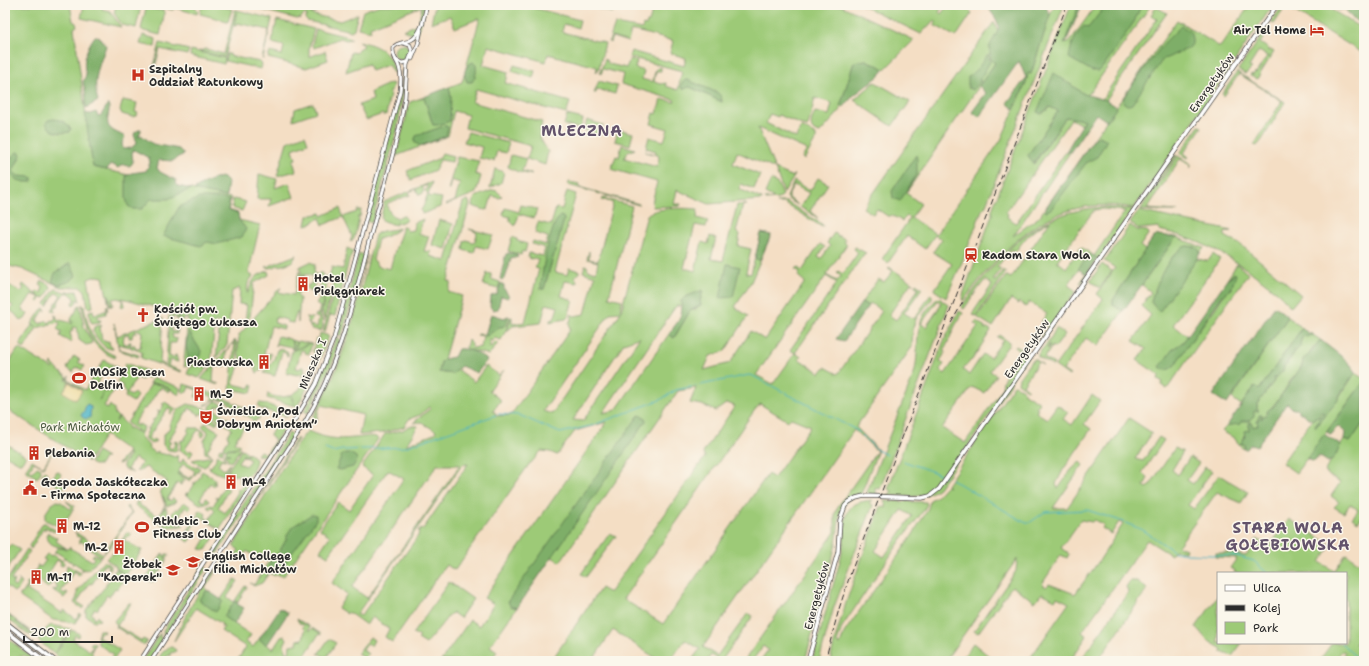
<svg xmlns="http://www.w3.org/2000/svg" width="1369" height="666" font-family="'Shantell Sans',sans-serif">
<style>
.green{fill:#9dca77;stroke:#647a51;fill-rule:evenodd}
.forest{fill:#7eae68;stroke:#546c4a}
.sand{fill:#eeda9e;stroke:#8c8264}
.water{fill:#48b3c5;stroke:#3a6f78}
.lines{fill:none;stroke-linecap:round;stroke-linejoin:round}
.stream{stroke:#48b3c5;stroke-width:1}
.tertiary-casing{stroke:#494642;stroke-width:4.5}
.secondary-casing{stroke:#494642;stroke-width:5}
.primary-casing{stroke:#494642;stroke-width:5.5}
.tertiary{stroke:#fff;stroke-width:3}
.secondary{stroke:#fff;stroke-width:3.5}
.primary{stroke:#fff;stroke-width:4}
.rail{stroke:#2b2b2b;stroke-width:1;stroke-dasharray:6 3;stroke-linecap:butt}
.labels{text-anchor:middle;dominant-baseline:central;stroke-width:3;stroke-linejoin:round;paint-order:stroke}
.poi-label{font-size:11px;font-weight:bold;fill:#2b2b2b;stroke:#fbf7ec;text-anchor:start}
.street-label{font-size:11px;fill:#2b2b2b;stroke:#fbf7ec}
.park-label{font-size:11px;fill:#4d5b42;stroke:#fbf7ec}
.district-label{font-size:15px;font-weight:bold;letter-spacing:1px;fill:#63536b;stroke:#fbf7ec}
</style>
<rect width="100%" height="100%" fill="#fbf7ec"/>
<filter id="ink" filterUnits="userSpaceOnUse"><feTurbulence type="fractalNoise" baseFrequency=".025" numOctaves="2"/><feDisplacementMap in="SourceGraphic" scale="8" xChannelSelector="R" yChannelSelector="G"/><feConvolveMatrix kernelMatrix="1 2 1 2 8 2 1 2 1" color-interpolation-filters="sRGB"/></filter>
<filter id="wash" filterUnits="userSpaceOnUse"><feTurbulence type="fractalNoise" baseFrequency=".012" numOctaves="4" result="noise"/><feDisplacementMap in="SourceGraphic" scale="16" xChannelSelector="R" yChannelSelector="G"/><feGaussianBlur stdDeviation="0.9" result="paint"/><feColorMatrix in="noise" values="0 0 0 0 0 0 0 0 0 0 0 0 0 0 0 0 0 1.4 0 .05"/><feComposite in="paint" operator="in"/></filter>
<g filter="url(#wash)">
<rect width="100%" height="100%" fill="#f4dec4"/>
<g class="green">
<path d="M5,5h65l3,16 3,2 1,3 -3,2 19,139 138,31 -3,13 10,2 1,7 21,5 -11,46v3l4,2 -5,7 -1,10h1c4,-13 7,-18 20,-22l1,4 -15,8 -4,34 -5,5 2,-17 -8,-1 1,-16 -8,3 -5,54 -11,13 4,-35 -5,-1 -4,41 -21,2 -6,2 1,-6h-1l4,-43h-5v2h-3l-2,-7 -56,-15 2,5v3l-2,1 -1,-1 1,-3v-4h-3v-1l-7,1 1,6h-2v2l-2,-11h1l-2,-2 1,11 -2,2 1,3 -2,1v3l-8,2v4h3l-1,2 -8,1 -2,-3 -1,-9 4,-1 1,5 13,-5 -1,-4h3l-6,-29 -7,-1 -8,3 5,28 -4,1 -1,-1 -3,-16 -4,-4h-20l-39,-18 -17,-4z"/>
<path d="M84,5h19l-1,4 8,2 11,16 -40,-9z"/>
<path d="M116,5h26l-1,1 -5,22 -14,-3 -8,-12z"/>
<path d="M167,5h27l4,6 -1,3 -22,-6 -2,2 -6,-1z"/>
<path d="M202,5h13l17,4 -4,13 -1,1v-2l-27,-7z"/>
<path d="M287,5h46l-23,9 30,7 18,-7 -4,15 -3,2 -44,-10 -2,-2 2,-4 -2,-1 -4,4 -4,1 -35,-9c6,-6 11,-1 18,-2 2,-1 4,-2 7,-3z"/>
<path d="M380,5h45l-5,22 -6,10 -2,-3 -9,-4 15,-6 4,-18 -52,21 1,4 -13,-3 5,-17z"/>
<path d="M435,5h88l57,15 -2,8 -14,-4 -2,8 43,11 -6,25 -3,5 1,-6 -49,-13 -2,8 -58,-16 -5,19 25,7 -1,7 -2,4 65,19 -4,12 -90,-25 -4,13 70,20 -3,14 9,16 -3,13 -18,-6 4,-13 -66,-18 3,-13 -14,-4 -6,25 -52,20 14,-54 14,-5 9,28 18,-28 -2,-10 13,-5 18,-64 -25,10 -5,-12 -19,7z"/>
<path d="M585,5h31l-3,8z"/>
<path d="M625,5h215l74,35 -29,29 -19,-9 -12,2 -14,45 1,3 -21,23c-13,-2 -9,-13 -5,-21l14,3 3,-12 -17,-5 -7,28 -2,1 -27,-12 -1,2 -8,-3 -4,9 30,15 5,-11 15,8v4l-12,21 -2,-2 5,-8 -49,-22 17,41 18,8 1,-3 1,1 -11,18 -9,-24 -38,-17 -4,12 27,11 -6,14 -13,-5 -2,5 23,10v1l-53,4 -32,-14 -3,14h7l-1,2 -27,1 -1,-4 5,-21 -46,-13 5,-13 3,1 3,-12 13,4 -7,3 -4,6 33,9 2,-9 -1,-3 -13,-3 10,2 1,-3 -10,-3 3,-11 15,4 4,-12 -17,-5 3,-11 3,1 4,-15 13,3 1,-2 -54,-16 2,-10 -20,-5 -2,5 -1,-2 5,-13 4,5 17,4 4,-9 7,2 -2,7 9,3 -2,8 10,3 4,-13 5,-2v4h-5l-2,11 7,2 5,-1v3l12,4 4,-19 -53,-14 2,-6 53,15 2,-8 -16,-5 3,-12 -37,-10h-5l-3,11 -16,-5 -2,6 -1,-2 6,-17 27,5 1,-4 3,1 1,-4h2l3,-10zM690,87l31,9 1,6z"/>
<path d="M862,5h82l-5,7 2,2 7,-9c12,0 16,-2 24,8l-16,24 -22,-12 3,-3 -3,-2 -13,14z"/>
<path d="M1055,5h9l-79,202 -3,3 -19,50 -17,38 -12,-8 18,-26 -19,-12 9,-13 -7,-4 -10,14 -18,-13 -19,27 -6,-4 28,-41 -3,-2 -5,5 -11,-6 -2,2 -12,-8 -4,5 -10,-6 131,-186 4,10 -3,31 -89,130 15,11 -10,14 25,16 65,-94 25,-57 2,-10 3,1 19,-59z"/>
<path d="M1071,5h8l-14,38 5,-2 26,-36h55l-63,90 -4,-1 -14,-10 -28,30 8,-7 9,4 -31,44 6,9 32,-47 20,3 -4,5 -11,-6 -65,93 2,2 -1,3 9,6 49,-70 6,-2 -58,85 26,-19 138,-197 43,27 30,-42h23l-139,203c-82,-15 -126,34 -171,93l-1,-3 2,-6 28,-77v-5z"/>
<path d="M1283,5h41l40,25v24l-78,-48 -12,18 -3,-2z"/>
<path d="M1156,7l11,6 -61,87 -4,-1 55,-80 -6,-4z"/>
<path d="M146,8l19,3 -5,24 -16,-4 -3,-2z"/>
<path d="M235,10h2l-12,47 -26,-6 7,-2 18,5z"/>
<path d="M237,10l35,9 -9,40h-1l7,-29 -32,-7 -1,3h-2z"/>
<path d="M277,20l37,9 -5,19v9l16,-6 3,9 -22,8 -38,-10 2,-6 12,3 2,-9 -12,-3z"/>
<path d="M1268,27l3,1 -11,15 9,6v2l2,-1 3,2 -4,6 -11,-7 -10,16 3,1 -6,6 -8,-4z"/>
<path d="M316,29l32,8 4,2 -6,1 -6,-2 -26,10 -2,-3z"/>
<path d="M143,35l13,4 -1,8 -15,-3z"/>
<path d="M359,41c20,5 30,10 36,31l-2,1 -5,-8 -17,6 -3,-7 -22,8 5,-20 5,1 2,-4 6,-3 -1,-1v-2l-4,-1z"/>
<path d="M160,43l29,7 -2,5 -27,-6 -5,18 -1,-1z"/>
<circle cx="402" cy="52" r="8"/>
<path d="M191,50l34,8 -1,6 -34,-8z"/>
<path d="M227,54h3v2l30,6 2,2 -1,5 -36,-8z"/>
<path d="M1267,56l3,2 -13,21 -7,-3 1,-2 2,1 2,-3 1,1z"/>
<path d="M514,65l21,6 -2,7 -21,-7z"/>
<path d="M402,70h3l-2,24 -6,37 -25,91 -5,-1 34,-128 2,-13z"/>
<path d="M1237,72l48,30 -23,38 -5,6 -3,-1 28,-44 -43,-27 -15,22 -2,-2z"/>
<path d="M599,81l18,5 -2,8 -18,-5 -1,4h-2l4,-10z"/>
<path d="M875,82l35,20 -18,24 -38,-26z"/>
<path d="M391,83l2,1 -2,7 -2,1 1,1 -1,8h-2l2,2 -2,1 1,2 -2,9h-3v-1l-17,6 -7,-15 14,-5 -2,-8z"/>
<path d="M123,100l14,3 -2,9 3,1 -2,3 -4,1 -10,-3 -2,-4z"/>
<path d="M313,103l3,9 -23,8 2,-11z"/>
<path d="M567,115l16,4 -2,10 -17,-4z"/>
<path d="M587,120l16,5 -3,10 -16,-5z"/>
<path d="M1199,126l3,1 -18,26 5,4 -1,1 -8,-5z"/>
<path d="M618,129l15,4 -3,12 -15,-4z"/>
<path d="M468,132l41,11 -3,10 -9,-2 -3,10 -15,-3 3,-11 -18,-5z"/>
<path d="M305,135l3,8 -15,6 3,10 -3,1 3,11 -19,5 10,-34z"/>
<path d="M442,153l11,3 -1,6 -12,-2 -5,10 -24,10 -4,-9 33,-13z"/>
<path d="M511,155l15,4 -4,12 10,3v1l-14,-3 -10,-5z"/>
<path d="M1177,155l-31,44 -9,10 37,-53z"/>
<path d="M1178,156l13,8v2l-1,3v-4l-10,-6 -33,50 31,2h-17l-21,-1z"/>
<path d="M457,157l22,4 -4,13 6,2 -5,17 -30,12 9,-4 5,-18 -9,-3 -2,10h-1z"/>
<path d="M495,169l9,3 -3,11 -11,5z"/>
<path d="M259,174l18,5 -2,9 14,-5 5,14 -25,9 2,-7h-14z"/>
<path d="M818,178l10,6 -18,27 8,7 -18,-11 9,-14 -15,-8 -5,9v4l9,7 -9,-5 -2,-3 7,-16 16,10z"/>
<path d="M771,180l7,4 5,11 -5,4 -12,1 -1,-1 9,-1 -9,-5z"/>
<path d="M432,182l-4,14 14,2 -2,9 -18,7 -1,-4c4,-5 5,-13 7,-16l-3,-4 3,-1 -1,-4 -5,3 2,2 -2,4 -3,1 -3,-6 -7,3 1,3 -22,8 -1,3 4,9 7,3 2,-2h4l3,4 -8,3 -3,-1 1,2 -2,1 -12,-4 -2,-3 3,-16z"/>
<path d="M569,182l11,2 -1,3 60,17v1l-71,-20z"/>
<path d="M493,190l4,1 5,5 -2,2 -8,-2 -4,13 -3,1 -13,-4 3,-9z"/>
<path d="M567,191l9,3 -21,78 12,3 2,-7 11,3 -5,6 2,4v2l-12,-2 -4,15 12,4 -5,17 -2,2 -16,3v-2l4,-1 4,-12 -12,-3 -5,19 -28,3 -6,5 4,-14h1v7l13,-2 14,-53 -4,-1 3,-9 -5,-1 -1,1 -4,-1 1,-5 14,3 2,-8 -13,-4 1,-3 13,4 2,-8 -13,-4 3,-11 13,3 5,-17 6,1zM564,220l-20,69h-3l3,-24z"/>
<path d="M603,198l29,8 -23,91 13,3 -2,9 1,2 26,-96c7,-8 40,-7 51,-6l-1,9 11,3 -2,6 -11,-2 -11,43 11,3 7,-29 6,2 2,-8 6,2 -5,21 12,2 14,-56h10h-4l-7,27 4,2 -2,12 13,3 -5,24 5,1 10,-41 10,2 -20,47 -16,25 13,9 -23,35 -15,5 -6,14 26,-7 21,-32 14,9 40,-58 -7,-6 2,-4 -5,-3 2,-2 5,4 18,-27 5,3 -7,10 3,2 9,-13 -3,-3 7,-10 4,2v2l1,-1 6,3 -1,3 3,2 -21,31 11,6 4,-5 -4,-3 1,-2 5,3 15,-21 -4,-4 1,-2 11,6 -2,1 -69,99 6,4 -2,2 21,14 5,-6 13,7 44,-63 -12,-8 -2,3 -6,-4 16,-23 6,3 9,-11 -5,-3 1,-1 24,16v1l-2,-1 -22,32 7,5 23,-32 -4,-2 1,-2 6,4 -18,25 10,6 17,-25 1,2v3l-15,18 -2,5 -2,6 -1,19 -56,80 22,23 -17,44 -5,1 -10,6 -6,11 -4,32 -31,117h-45l8,-11 -5,-4 -11,15h-8l91,-129v-18l2,-6 40,-57 -23,-21 -151,217 14,9 31,-43 5,3 -31,44 2,1h-3l-10,-6 -4,6h-16l9,-12 -15,-9 -15,21h-14l1,-2 -44,-29 -21,31h-41l50,-73 7,4h2l95,-135 -2,-4 32,-47 -8,-3 -11,8 -14,-6 -12,-2 6,-15 -18,3 -118,171 -8,-5 -62,89 7,5 -6,10h-50l29,-41 9,6 15,-22 -10,-6 123,-176 -32,9 -18,24 -7,-3 -9,-1 -10,12h-1l-75,107 -9,-5 -54,77 -7,-5 4,-8 -17,-12 -6,8 -18,-13 -1,2 -9,-6 9,-14 -15,-11 72,-104 -16,-9 -60,86 -8,-5 10,-15 -10,-7 18,-27 11,8 24,-35 -11,-8 23,-33 18,-4 6,-4h9l-12,19 28,-11 2,-3 -15,-9 -8,1 18,-15 -2,-1 -9,8 -11,4 -5,8 -22,6 -23,2 4,-20 -41,-10 -3,4 -3,14 -3,-6c10,-18 19,-36 26,-55 16,-41 25,-85 36,-127 6,-6 16,-4 24,-7v1l-12,7 -9,3 -5,21 2,1 2,5 13,3 5,-19 7,-20v-4h2l3,5 6,-1 1,-7 9,-4 -4,15 10,2 -5,15 7,1 -1,4 16,5 17,-59 5,-2 2,4 -22,77 3,1 -3,10 14,4 -18,63 -3,3 -2,10 14,2 4,-5 17,13 12,-16 13,9 5,-5 -15,21 12,9 -8,11 3,2 -1,3 16,-1 59,-85 -1,-8h1l2,-8 2,2 11,-2 10,-38 -12,-4 2,-7 2,1 1,4 8,2 2,-10 -11,-3 2,-8v8l9,2 15,-58 -9,-3 -2,1zM826,276l11,7 -47,67 5,3 -22,31 -17,-9zM703,291l-3,10 -4,8 -6,2 -16,27 -5,-4 -53,76 -13,3 73,-107h6l-1,-5 4,-4zM621,312l-69,102 -9,-3 67,-98zM640,337l-57,84 -10,-1 51,-77zM760,404l28,17 3,-3 20,8 -37,52 -6,-4 -105,150 -40,-25 131,-188zM468,464l-45,65 -4,1 -1,6 -57,80 -4,-2 105,-149zM437,465h23l-93,133 -15,-11z"/>
<path d="M233,199l13,3 -4,9 -10,-3z"/>
<path d="M778,202h9l36,23 -1,2 -38,-24h-7z"/>
<path d="M521,205l16,4 -3,9 -15,-4 -4,12 -5,-5v-4l-7,-2 2,-7 14,4z"/>
<path d="M1106,207l27,2 -52,75 -1,-1 17,-25 -3,-2 31,-45 -22,-2 -9,1 -37,51 9,7 15,-21 9,6 -22,32 8,6 -41,58 -1,-1 14,-21 -7,-5 6,-8 -18,-12 -3,5 -7,-5 -1,2 -7,-5 -18,28 -16,-10 29,-41h1l4,2 39,-57c-17,9 -23,14 -34,30l-5,-1 -14,17 4,2 -8,11 2,1 8,-11 3,3 -2,-1 -1,2 1,1 -27,40 -2,1 -3,-2 20,-29 -7,-5 -7,9 -14,20 -3,-2c40,-53 72,-97 145,-100z"/>
<path d="M340,208l3,9 14,-5v-2h4l-1,7h-3l2,2 -5,20 -4,3 2,-6 -9,-19 -20,8 -3,-7 -6,3 -1,2 -7,2 2,-9 13,-3 1,3z"/>
<path d="M1139,211l93,20 -7,1v4l16,9 60,50 -10,12c-4,-4 -8,-10 -13,-14 -6,-5 -13,-10 -19,-15 -33,-24 -60,-39 -100,-48v-3l-20,2 -9,-6z"/>
<path d="M439,220l14,4 -7,25 -14,-4z"/>
<path d="M1130,225l7,5 10,1 2,2 -9,13 5,4 -32,50v5l10,6 -25,35 -12,-8 -23,32 7,5 -1,1 -14,-10 48,-67 -6,-5 18,-26 -12,-8 4,-2z"/>
<path d="M469,229l24,6 -5,14 -12,-3 -2,7 -11,-3 1,-9 2,-1 7,2 2,-1 2,-7 -1,-2z"/>
<path d="M512,237l5,2v2l10,3 -2,8 -3,-1 -1,4 -13,-4z"/>
<path d="M1176,237l28,11 -4,5 -1,-3c-24,-18 -42,35 -48,52l7,9 2,-1 37,-51 11,2 5,-7 7,5 -47,66 15,11 -8,9 -5,2 -1,19c12,-19 26,-38 40,-56 6,-8 8,-16 18,-21l2,-16 -8,8 11,-17 11,10 -81,115 -6,-4 2,-3 -5,-3 1,-4 -22,-15 9,-11 -13,-8 18,-26 -10,-9 10,-14 -9,-7z"/>
<path d="M347,248l6,3 -4,9 -14,56 -5,-1 -5,17h-2l9,-33 1,-16 -8,-4 -20,-5 -1,4 -5,-11 11,-5 5,2 -1,8 1,2 3,1 1,-2h4l-1,3 7,1 3,-10 11,2z"/>
<path d="M359,253l5,2 -22,80 -2,1 -2,-2z"/>
<path d="M296,254c-1,9 -10,10 -18,12l-1,-1 -2,2 -7,1 -2,-1 30,-12z"/>
<path d="M367,255l-18,72 -9,27 -18,43 1,-5 21,-51z"/>
<path d="M1102,264l10,7 -12,17 -10,-7z"/>
<path d="M299,271l4,8 -2,6 3,1 -2,6 -4,1 -1,2 3,4 -2,24v-10l-1,-1 -4,11 -6,-1v-2l-11,-3v2h-2l1,4 9,3v3l-13,-3 -7,28 4,1 1,-2 2,1 -1,5 -9,10v2h-2v1l-2,1 -3,-9 -14,-5 -2,-8 1,-16 41,-47h1l-3,4 16,3z"/>
<path d="M487,273l4,1v5l9,3 -2,7 -15,-4z"/>
<path d="M313,277l10,3 3,4v6l-5,19v6l-3,-1 2,-7 -4,-3 3,-4 1,-7 -3,-1v-4l3,1 1,-7h-3l-2,-2 -4,12 -5,-2 1,-5 3,-1z"/>
<path d="M42,281l8,4 1,3 -6,10 -3,-1 -3,5 -2,-1 3,-4 -4,-4 1,-2 4,2 2,-6 -3,-2z"/>
<path d="M5,283l16,9 3,-4 -2,-1 1,-3 16,13 -7,-3 -10,15 6,5 -3,5 -4,2 -6,-7 -5,-4 3,-4 -4,-3 -2,2 1,-7h-3z"/>
<path d="M56,289l9,3 12,-1 3,10 -4,-2 1,3 -3,3 -2,-1 3,-4 -1,-3 -5,-4h-4l-6,7 -1,6 -3,1v4l-3,-1 9,-15 -6,-2 -8,13 -2,-2 9,-14z"/>
<path d="M329,290l3,1 -8,30 -2,-11 2,-8 -1,-1 4,-9z"/>
<path d="M938,298l3,1 2,3 1,-1 5,4 -40,105 -29,79 -5,-1 2,7h-7l-3,-3 47,-118c8,-31 -5,-51 24,-76zM938,300l2,2v1l1,2 -15,22 -5,-3z"/>
<path d="M82,304l2,2c4,22 9,41 32,50l-1,2c-25,-10 -29,-29 -33,-54z"/>
<path d="M80,305l4,22 8,15 -1,2 -5,1 -7,-5 -2,-12 -5,-1 1,4 -3,1 2,9 -1,2 -11,-7 2,-4 -5,-3 3,-6 -2,-1 -21,6 -5,-4 9,-14 3,-2 2,3 -2,-1 -7,11 4,3 2,-3 1,1 2,-2 3,3 2,-3 2,1 3,-4 -2,-2 3,1 -1,2c6,4 10,2 17,6l-3,-3 1,-1 3,2 -3,-3 7,-11v-2z"/>
<path d="M959,311l4,2 -8,13 -10,23v4l-5,8 4,3 -4,6 5,4 33,-48 -4,-3 2,-2 8,5v2l1,1 2,-1 4,2 -1,2 -18,28 -2,1 -7,9 6,5 14,-21 7,4 13,-18 -6,-3 2,-2 10,7v2l-19,27 6,4 -12,18 -12,-6 -30,41 23,15 37,-54 1,-9 19,-27 -7,-5 1,-2 11,7 1,4 -15,19 -3,9 -71,103c-16,12 -35,8 -54,7l5,-1 2,-3 -4,-2 55,-146z"/>
<path d="M178,313v7h-1l-1,-3h-4l-1,14 5,1 2,-4 -1,6h-5l1,4 4,1 -1,4h-6l-1,13 5,2 1,-3h1l2,7 -8,-2 -2,6 14,5 -1,1 -15,-5 3,-51z"/>
<path d="M316,314l5,2 2,10 -2,5 -10,-2 -5,-12 6,1 -1,4h-1l-1,3 8,2 2,-9 -4,-1z"/>
<path d="M491,314l13,4 4,-2 2,1 -4,13 -5,10 -7,-2 -1,3 -5,-1 3,4 -2,2 2,1 4,-5 3,1 -9,12 -22,-6 -1,-2 2,-7 2,2 2,6 9,-1 2,-11 -6,-1 1,-1 7,1z"/>
<path d="M1288,317l14,11 -43,62 -4,-4 -14,19 -9,-7z"/>
<path d="M163,318l-3,45 4,1v2l-23,-8 1,-6 -11,-4 1,-3h3v3h5l2,-15 -1,-2 -5,-1v3h-3l-1,5h-3v-4l-5,1 -1,9h6v-2h2l-1,5 -12,-3 1,5 20,6 -1,2 -19,-7 -5,-27 3,13z"/>
<path d="M32,325l5,3 -13,21 -4,-3v-2z"/>
<path d="M100,325l2,1 -2,1 2,13h2l1,2 4,-1 1,5 3,1 -1,2c-9,0 -15,-11 -19,-18l1,-4z"/>
<path d="M1056,328l9,6 -10,14 -3,-2 -1,3 -3,-2 2,-2 -1,-1 -2,4 3,2 -6,8 10,6 -1,2 -15,-9v-3l12,-14z"/>
<path d="M320,333l9,3 -18,45 -5,-1 -1,-2 2,-6h3l6,-19 -3,-1 3,-14 3,1z"/>
<path d="M1311,335h2l9,6h-3c-2,4 -6,6 -8,10 -5,8 -11,18 -16,25 -2,2 -5,4 -6,7 -6,10 -12,19 -20,27 -5,4 -2,6 -10,10l-1,5 -5,2 -3,-2 -1,5 -2,1 -4,9 2,6 -2,3 -9,-11 -12,-7 4,-4 15,-6 16,-12v-5l17,-23v-3l6,-6 11,-14 2,-7 7,-8 3,-7z"/>
<path d="M278,336l12,3 3,6 -1,5 -1,-3 -14,-3 -2,2z"/>
<path d="M336,338l4,1 -7,22 -12,26 -13,26 -4,-2 10,-17z"/>
<path d="M235,340l2,2c-1,8 1,15 -1,22l3,1 -6,19 17,4 1,-3 2,1 -2,7 -21,-4 5,-48 -9,11 -1,15 -11,-1 -1,16 6,2 -1,1 -17,-6z"/>
<path d="M291,340l6,2 -2,7 3,-8 14,3 -3,10 -4,-1v-2l-4,-1 -5,18 4,1 1,-2 4,1 -2,9h-2l2,-2 -1,-1 -5,1 -9,-2v2l-2,-2 6,-22 17,-7 -16,6 1,-5z"/>
<path d="M18,349h2l33,20 1,-1 -3,-2 1,-3 7,8 8,6 -1,3 16,10 -15,-11 2,-3 -1,3 17,11 19,-30 13,7 1,2 -6,-3 -1,1 2,1 -1,2 -5,-2 -10,15 4,3 2,-3 4,3 -8,14 6,-9 3,1 4,-6 6,3 1,2 -1,1 -4,-2 -10,16 4,3 2,-4 4,4v4l4,4 -2,4h1l2,-4 10,10 -1,2 2,-1 11,6 -1,2 9,10 -1,2 7,5 3,-2v2l10,2 1,-2 1,3 1,-2v2l5,1 1,-2 1,6 3,2 2,-4 13,9 2,-2 2,2 -5,7 -2,-1 2,-3 -12,-7 -5,8 12,7 2,-3h2l-4,5 -13,-8v1l8,6 -2,3 -2,-2 -1,2 2,1 -1,1 -4,-2 -10,16 4,2 2,-3 3,3 -2,2 -7,3 -4,-10 2,10 -7,10 -4,3 -19,-14 2,-4 4,5 17,10 7,-11 -5,-14 7,-10 -21,-14 -10,5 6,-9 -7,-5 -8,11 6,4 -10,-5v-4l7,-9 -1,-2 -7,10 -4,1 4,-5h1l5,-8 -23,-16 -17,27 -1,-2h-1l-81,-52v-13l5,-10v-24z"/>
<path d="M279,349l8,2 1,2v3l-2,-1v-2l-4,-1 -7,24 -11,-3 10,-14 3,-9z"/>
<path d="M74,356l6,4 -2,2 7,4 -3,4 -5,-3 -4,5 -6,-4z"/>
<path d="M1035,359l8,6 -5,-3 -15,23 5,4 -1,1 -9,-7 1,-5 12,-17h2v-1z"/>
<path d="M125,363l28,10 -5,6 -23,-12 -1,-2z"/>
<path d="M193,366h16l-10,12 -12,-4 2,-5z"/>
<path d="M125,368l17,8 -1,1 2,2 -1,1 -5,-3 -10,16 4,3 3,-3 3,3 -4,6 -8,-5 1,-4 -4,-6 1,-1 -6,-4z"/>
<path d="M1355,373l9,6v2l-68,92 -14,-10c9,-11 29,-47 41,-52v2l-2,3 -2,8 16,-23 3,-1v-3c5,-4 13,-18 17,-24z"/>
<path d="M154,378l25,9 1,2 -1,6 -17,-11 -13,-1 3,-4z"/>
<path d="M304,383l5,1 -12,23 -2,-1 -4,-11 8,-5z"/>
<path d="M151,384l11,1 8,5 -1,2 -8,-5 -1,3 -1,-1 -13,20 -2,-1 -10,16 4,2 1,-2 5,3 -3,6 -14,-10z"/>
<path d="M184,384l39,13v1l-3,2 -4,-1 -12,7 1,-2h2l5,-3 1,-4 -9,-4 -4,4h-5l2,-7 -8,-3 -2,5 -3,1 -2,-2z"/>
<path d="M1014,385h1l9,6 -1,1 17,11 -4,5 2,1 -2,3 11,7 10,-14 11,7 -5,7 9,6 20,-30 8,6 -16,23 7,5 -28,41 -7,14 2,5 13,-19 9,-8 3,3 -30,43h14l62,-90 23,15 -17,26 8,2 16,-24 5,3 -22,33 6,5 -4,8 4,2 27,-40 8,4 -11,18 6,5 12,-18 9,6 -12,17 6,4 12,-17 7,4 -24,34 6,4 25,-34 29,17 -7,11 -24,-11 -39,54 8,3 -1,3 -10,-2 -4,5 -24,-15 -65,92 5,4 -17,25h-42l41,-58 -12,-6 -2,3 -13,-7 -7,9 -23,-16 -34,47 -4,-2 42,-60 1,-12 -72,102h-115c11,-53 33,-104 51,-155l5,2v-5l-3,-2 43,1 1,2 -3,6 -23,30 -59,87 -5,16 3,2 4,-12 70,-100c5,-12 15,-21 16,-33l7,-4 9,-10 3,1 -2,-2zM902,510l10,6 -28,41 -9,-6zM1081,520l11,2 2,-2 10,5 -2,3 9,6 8,-12 4,2 -24,37 -24,33 -26,-10 -3,3 -4,-3 19,-29 6,3 2,-4 -8,-6z"/>
<path d="M268,393l1,2c11,3 12,3 22,0l3,11 -27,-8z"/>
<path d="M224,398l19,9 -1,2 1,-2 17,8 -2,5 -2,-1 -1,4 -3,-2 1,-1 -6,-5 -1,1 -7,-4v-2l-15,-10 -2,1 -2,-1z"/>
<path d="M216,401l6,3 -2,3 -3,-1 -2,4 27,17h2l-10,15 6,3 -2,2 -15,2v4l-4,-1v-2l1,-2 2,1 7,-11 -2,-2 5,-7c-8,-6 -23,-12 -22,-23z"/>
<path d="M165,402l11,7 -4,5 -2,-1 2,-3 -4,-2 -20,30 4,3 1,-2 3,2 -5,3c-7,-5 -6,-8 -3,-14l-2,-2 2,1 5,-8 -1,-1h2l5,-7 -2,-2 2,1 5,-7 -2,-1z"/>
<path d="M259,403c10,0 21,7 29,13l-1,1 -28,-9 -1,-2z"/>
<path d="M188,404l19,5 6,9 5,4 -3,2 -5,-3 -1,1 1,-3 -9,-6 -2,3v-2l-10,-6 -1,2 1,1h-2l-19,30 2,1h1l-3,4 4,3 4,-6 -2,-2 1,-1 3,1 -1,9 -3,1 -6,-1 -5,-5v-10l1,-2 1,1 5,-7 -1,-2 10,-16z"/>
<path d="M278,421l3,2 2,6 -14,24 -2,3 -10,-1 3,-4 6,3 9,-14 -5,-4v-1z"/>
<path d="M1364,422v27l-1,2 1,1v63l-6,7 -6,-4 6,-8 -8,-6 -6,9 -10,-6 5,-5 -8,-6 9,-13 -16,-11 20,-32 6,2z"/>
<path d="M205,423l13,8h1l-12,20 5,4 -7,-2 -1,-12 4,-8 -1,-3 -5,-3z"/>
<path d="M189,428h10l6,5 -2,4 -3,-2 2,-3 -4,-2 -13,19 4,3 1,-2 3,2 -3,5 -10,-7 1,-10 2,1 6,-9 -2,-2z"/>
<path d="M308,431c15,7 29,9 46,7 7,0 14,-3 22,-1l2,2 -95,138 -6,-3 -2,2 -6,-3 -7,10 -8,3 -4,-3 4,2 16,-26 -10,-6 -3,5 -10,-7 -7,9 -6,-4 5,-6 -6,-4 67,-106z"/>
<path d="M289,433l4,2 -37,60 -5,-3z"/>
<path d="M297,438l1,1 -64,98 3,-6z"/>
<path d="M5,443l21,13 -5,7h-2l-14,-8z"/>
<path d="M241,448l-10,14 -4,-2 1,-2 -5,-3 7,-1 -5,-1 2,-4z"/>
<path d="M54,449l-10,18 -10,-5 -5,8 3,2 5,-5 4,2v3l-4,6 -12,-8 7,-10 11,7z"/>
<path d="M242,449l6,4 -2,3 -4,-2 4,2 -1,1 -3,-1 -4,6 7,4 5,-6 -4,-3 3,-4 7,6c0,6 -5,15 -10,18l-6,-2 -16,1z"/>
<path d="M97,452l10,6h-3l-4,7h-6l-4,-2z"/>
<path d="M217,455l9,4 -2,1 -3,-1 -3,6 6,5 4,-5 2,-1 -7,11 -6,-2 -8,-5v-2l2,1 5,-8v-3z"/>
<path d="M212,456l-6,10 -2,1 -12,-7z"/>
<path d="M45,471l2,2 -1,2 6,4 5,-8 4,3 -3,5 7,5 -3,6 -2,-3 -18,-12z"/>
<path d="M202,471l12,7 2,4h-3l3,2 -2,2 -4,-3 -10,16 4,3 2,-4 3,3 -1,2 -8,1 -15,-10 3,1 1,-1 -3,-1h3l5,-8v-3l1,2 6,-9 -1,-1z"/>
<path d="M239,478l10,5 -43,67 -6,-1 7,-12 2,-2 4,2 6,-8 -19,-13 -13,19 5,3 -3,4 -8,-5 3,-4h2l13,-19 -2,-1 3,-3 6,4 -1,3 4,3 6,-10 -3,-3 -2,2 -3,-2 4,-2 2,1 4,-7 -1,-2 2,1 6,-11 5,2 -11,19 7,5 13,-21 -2,-2 1,-1 2,1 5,-6 -5,-3z"/>
<path d="M252,494v4l-10,18 -25,38 -3,-2 35,-57z"/>
<path d="M873,500l-4,3 4,2 -39,102 -15,54h-7l29,-104c1,-7 3,-14 3,-22 1,-23 3,-33 29,-35z"/>
<path d="M57,501l4,1 9,7 2,-2 -6,-6 9,5 -10,16 -1,3 -2,-1 -1,2 1,1 -2,2 -3,-2 1,-1 -13,-6v-6l6,-9z"/>
<path d="M184,502l7,5 -2,3 -4,-3 -10,16 4,3 2,-4 3,4 -18,1 -2,-1 12,-18 2,2z"/>
<path d="M127,506l5,7 -20,31 -11,13 -20,-16 -1,2 -2,-1 3,-4 -5,-2 1,-2 -2,-1v-1l14,9 -1,3 15,10 29,-42 -6,-4z"/>
<path d="M166,507l2,9 -5,9 -8,-6z"/>
<path d="M1289,519l42,26 -11,17 14,9 12,-17 18,12v65l-9,13 9,7 -3,6 3,2v2h-25l6,-9 -3,-1 -7,8 -5,-2 -3,4h-8l13,-18h14v-70h-112l1,-3 -5,-2 7,-10 -21,-1v-4h14l16,3 11,-17 12,8z"/>
<path d="M43,523h2l10,7 -1,2 -9,-5v3l-2,-1 -12,20 -2,-3z"/>
<path d="M48,532v1l9,5 -1,3 10,7c-11,-2 -16,-2 -20,-12z"/>
<path d="M127,532l4,2 -2,4 -2,-2 -3,4 17,10h1l-16,25 -10,-7v-2l-10,-7 5,-5h2l4,-4 -1,-2 1,-1 2,1 1,-2 -1,-1z"/>
<path d="M610,533l6,3 -30,41 -5,-3z"/>
<path d="M11,544l9,6 -13,19 -2,-1v-14z"/>
<path d="M70,546v2l22,13 2,-3 -2,-2 2,-2 6,4 -11,11 -4,1 -2,-1 -1,2v-3l-8,-5 -2,2 1,-2 -8,-5 -1,1v-2l-8,-5 -2,1 3,-5 11,1z"/>
<path d="M27,549l3,2 -19,29 2,1 2,-1 -3,5 3,2 5,-6 -2,-2 4,4 -5,8 -3,1 -9,-7v-2z"/>
<path d="M163,553v2l2,1 1,-2h2l1,3 -1,-1 -1,2 -3,-1 3,2 -5,8 -4,-2 4,3 -3,5 -4,-3v1l3,3 -3,5 1,1 -5,2 -5,-4z"/>
<path d="M47,554l5,2 1,-1 10,6 1,2 -1,3 -3,-1 1,-3 -4,-2 -13,21 4,3 1,-2 3,1 -4,5 -12,-9 2,-2 -3,-2 -1,3 -4,-2 2,-3h2l4,-7 -1,-1 4,2 5,-7 -3,-1z"/>
<path d="M104,561l6,4 1,4v1l-3,-2 1,-2 -4,-2 -13,20 -2,-1 -13,19 8,5 -2,2 -9,-6 3,-6v-6z"/>
<path d="M67,565l14,8 -2,3 -2,-1 1,-2 -4,-2 -13,21 4,2 1,-2 2,1 -4,5 -11,-8v-1l3,1 2,-4 -4,-2 4,-6 3,1 6,-11 -1,-2z"/>
<path d="M204,565l3,3 -43,69 -1,-6z"/>
<path d="M218,567l1,1h-1l-13,20 2,2 -8,10 24,1 -2,-2 14,-20 3,2 -11,16 7,5 11,-16 2,1 -9,15h-2l-12,15 27,18 -5,7 7,5 6,-8 14,10 8,-12 4,-1 2,3 -3,6 3,8h2l1,-8 7,-1 1,-4 5,-1 2,-9 -3,-3 2,-2 -5,-2 -2,-4 13,8 -2,3 2,1 2,-3 9,6v1l-2,-1 -18,27h-64l9,-14 -25,-16 3,-4 -3,-1 1,-2 -26,-16 -22,33c11,-26 26,-53 44,-74z"/>
<path d="M116,569l10,7 -9,13 -2,-1 -6,9 -2,-2 -10,15 -2,-2 -4,6 4,3 -1,2 3,-3 3,4 -6,1 -8,-5v-6l18,-22z"/>
<path d="M30,581l4,3 -2,4 -3,-2 -2,4 35,23 2,-3 12,9 4,-6 1,1 -6,9 -22,-3 -33,-23v-3h2l6,-9 -2,-1z"/>
<path d="M1130,581h7l10,8 -49,72h-18l47,-67 1,-3 -2,-4z"/>
<path d="M449,582l24,17 -13,19 -7,-5 -3,1 -24,30 -8,-5 2,-2 -7,-4z"/>
<path d="M1218,596v47h24l-10,13 -11,-4 1,-3 -15,-9 -11,-13z"/>
<path d="M129,603h2l-14,23 25,15 1,-2 4,2 -3,4 -28,-18 1,-2 -3,-4z"/>
<path d="M5,612l29,22 -19,-13 19,15 -7,-2 -20,-16 -2,-2v-3l8,6z"/>
<path d="M51,625l20,4 -17,25 -16,-14 9,-12z"/>
<path d="M72,630l8,4 -2,3 -3,-2 -2,5 17,11 3,-4 -3,-2 2,-3 3,2 -3,6v11h-29l-8,-7z"/>
<path d="M99,630h3l3,1 -2,2 -2,-1 -3,4 22,14 -7,11 -3,-1 3,-6 -15,-10v-6h-1z"/>
<path d="M160,633v3l2,4 -13,21h-7z"/>
<path d="M5,637l2,1 30,23h-6l-7,-6 -2,2 -2,-1 -2,2 2,1 -2,2h-3l-6,-4 -4,4z"/>
<path d="M370,637l4,3 -3,6 -4,-2 -4,6 5,4 -4,4 -6,-4v-1z"/>
<path d="M329,639l7,4 -10,15 -6,-4h-2z"/>
<path d="M973,643l22,18h-30l-3,-2z"/>
<path d="M170,646l6,4 -1,2 -5,1v3l-2,-1 -2,3 1,1 -1,2h-9l5,-8z"/>
</g>
<g class="forest">
<path d="M287,5h20c-10,5 -18,9 -28,3z"/>
<path d="M986,5h59l5,10 -19,59 -3,-1 -2,10 -12,26 -7,-6 19,-25 -7,-17 -40,56 -7,-5 14,-19 -7,-7 16,-23 -4,-3 -2,-12c5,-13 15,-18 5,-32 -3,-4 -5,-8 -8,-11z"/>
<path d="M1079,5h3l-16,37 -2,1z"/>
<path d="M1106,5h15v2l8,3 4,-5h8v1l-7,16 -31,45 -5,4h-6l-23,-13c2,-13 6,-23 15,-32l4,2z"/>
<path d="M1336,5h28v19l-11,-5 -8,-10 -6,1 -4,-3z"/>
<path d="M1181,26l9,5c6,18 -1,17 -15,23 -4,2 -7,4 -12,5l-31,45c-4,2 -6,1 -9,-2l1,-5 5,-8 36,-47z"/>
<path d="M95,36l6,2 5,8c-7,20 -14,35 -8,55l-12,7 -1,-18 -2,-8 3,-7c-4,-14 0,-27 9,-39z"/>
<path d="M988,54l2,8 -11,19h2l-8,9 -5,-2v-11l10,-9z"/>
<path d="M866,60l19,9 -6,7 -26,20 -10,12 -3,-1 14,-45z"/>
<path d="M473,62l3,3c1,6 0,12 -4,17h-5c-4,-8 -3,-16 6,-20z"/>
<path d="M1054,73l30,21 22,6 11,7 -10,14 -11,-7 -25,37 -6,2 20,-33 -19,-3 -33,47 -5,-9 30,-44 -8,-4 -9,7 -4,-2z"/>
<path d="M685,80h3l30,13 3,3 1,6 -32,-15 -7,2 -2,-1v-4z"/>
<path d="M449,87l2,10 -1,24 -12,4h-5l-9,-28z"/>
<path d="M108,104c4,7 -5,18 3,25 3,3 10,5 14,8l-3,6 1,6 8,-1 6,-5 -3,-8 1,-3 6,-3v2l-3,6 3,-2 12,9 26,5 4,4v2l-5,2 -5,4 -14,-1 -2,8 3,4 16,8 1,6 14,3 -23,10h-17l-9,10h-9l-5,-3 -2,-8v-23h3l2,-2 15,-2 4,-8 -1,-5 -15,-8 -2,3 1,9c-2,5 -6,5 -10,2l-5,4 -5,-3h-3l-3,5 -14,-3 -8,-54 6,1 5,-2 2,4 3,-1z"/>
<path d="M54,119c7,1 13,3 17,10l-1,3c-11,2 -19,1 -24,-9l2,-3z"/>
<path d="M444,126h3l1,2 -2,8 -26,10 -6,-4 2,-6z"/>
<path d="M1099,136l8,4 -10,17 -10,5 -35,46 -6,4 -1,-3 49,-70z"/>
<path d="M17,152l3,1 1,2 -8,16 5,5 14,1v4l-2,1c-13,1 -26,-8 -22,-22z"/>
<path d="M916,155l1,4v15l-17,27 -7,-3 -1,-7z"/>
<path d="M220,177l4,1 4,4 -2,15 -32,-7 10,-7z"/>
<path d="M199,198h21l10,2 -2,10 10,3 1,7 7,9 -4,8 -25,7 -10,-2 -6,4 -38,-10 16,-29z"/>
<path d="M560,216l3,1 1,3 -19,65 -1,4h-3c-1,-12 10,-67 19,-73z"/>
<path d="M761,233l10,2 -11,25 -5,-1z"/>
<path d="M1158,235l18,2 -53,74 -10,-6v-5l32,-50 8,-12z"/>
<path d="M1186,246l10,1 3,3 1,3 -3,6 -37,52h-2l-7,-9c6,-19 16,-47 35,-56z"/>
<path d="M509,253l7,1 2,3 -7,2 -5,17 -3,4 -3,-1 5,-22 1,-3z"/>
<path d="M1090,253l7,5 -11,16 -8,-5z"/>
<path d="M70,263l6,13 -8,6 -9,3 -7,-3 3,-9z"/>
<path d="M727,264l13,3 -7,30 -13,1z"/>
<path d="M1235,273l1,2 -5,14 -9,7 -48,70c-6,4 -8,6 -14,1l12,-17 11,-8 5,-7 38,-54z"/>
<path d="M501,283l3,2v4l5,7 -1,2 -7,-2 -3,13 -5,1 -3,-3 1,-11 6,-2z"/>
<path d="M703,290l-3,11 1,4 -11,6 -16,27 -5,-4c8,-12 15,-18 12,-33l4,-4z"/>
<path d="M862,302l6,4 -24,35 -8,-2z"/>
<path d="M1275,306l13,11 -61,87 -14,-9z"/>
<path d="M491,314l13,4 4,-2 -2,7 -3,4h-4l-12,9h-2z"/>
<path d="M1302,328l6,5h3l2,3 -2,-1 -5,2 -3,-1 -3,7 1,3 -5,5h-3v4l-6,7 1,2 -3,1 -2,6 -2,1 -3,4 -4,2v3l-14,19v2l-3,2v5l2,2h-5v6l-5,4h-8v3c-5,1 -10,0 -15,3l29,-41 4,4z"/>
<path d="M189,332l12,19c-1,7 -5,11 -12,12l-3,-18z"/>
<path d="M1319,341h3c10,9 27,19 34,31l-18,25v3c-5,2 -4,8 -10,11l-12,16 -1,-2 8,-12v-1l-4,1v4l-2,1 -2,-1 -2,3c-4,0 -7,-4 -10,-7h-4l-2,-4h-4l-6,-6 -30,43 -6,-2 -4,5h-2l-1,-1 1,-2 -1,-2h-4l5,-7 -1,-6 5,-1v-7l2,-1 2,5 5,-2 -1,-4 2,-1v-5h3l-1,3 1,1 1,-3 3,-1 2,-5 5,-3 29,-41 1,-7c5,-2 13,-13 16,-18z"/>
<path d="M458,349c11,-1 20,4 29,11l-10,13 -16,-7 -8,8 -14,-2 2,-10 3,-3 10,-2z"/>
<path d="M1364,381v41l-14,20 -6,-2 1,-8 -7,-6 -7,9 -4,-3z"/>
<path d="M639,415l6,2 1,4 -129,187 -7,-2 -2,-5z"/>
<path d="M1324,434l16,11c-1,6 -6,14 -12,17l-9,-6 -4,5h-4l-4,-2z"/>
<path d="M345,453h5l6,4 1,3 -4,7 -13,3 -4,-1 6,-14z"/>
<path d="M312,514l4,1v5l-37,51 -7,-1 -3,-3 1,-5 9,-10 8,-14v-3l5,-8z"/>
<path d="M207,590l16,11 -7,11 -17,-12z"/>
<path d="M234,602h4l-1,2 7,4 -10,16 -10,-7z"/>
<path d="M280,608l8,5 -21,32 -8,-6z"/>
</g>
<path class="sand" d="M69,382l13,9 -6,9 -13,-8z"/>
<path class="water" d="M88,404l3,3 -1,11c-4,2 -8,0 -9,-3l3,-4 2,-6z"/>
<g class="lines">
<g class="stream">
<path d="M325,449l8,3 9,-2 63,-3 94,-33 20,1 41,18 31,-7 69,-26 16,-10 73,-15 4,1 105,55 19,19 10,5"/>
<path d="M903,461l42,15"/>
<path d="M951,479l75,44h3l16,-11 42,-2 31,10 25,10 32,22 12,2 49,2 18,5 13,12"/>
<path d="M1341,643l19,18"/>
</g>
</g>
</g>
<g filter="url(#ink)">
<g class="lines">
<defs>
<g id="tertiary">
<path d="M422,25l5,-20"/>
<path d="M412,59l6,-15 3,-14"/>
<path d="M396,60l6,3 5,-1"/>
<path d="M140,661l149,-231 27,-46 18,-46 66,-247c1,-8 2,-16 -1,-24 -2,-7 -7,-10 -6,-19 5,-7 12,-4 18,-8 7,-3 9,-11 12,-17"/>
<path d="M151,661l153,-237c35,-60 48,-117 65,-183 11,-40 23,-80 32,-121l4,-23 2,-32 5,-13 -2,-7 -7,-2"/>
</g>
<path id="secondary" d="M808,661l30,-109 2,-32 5,-14 4,-4 7,-4 8,-2 58,2 8,-2 9,-7 338,-484"/>
<g id="primary">
<path d="M5,622l50,39"/>
<path d="M5,630l40,31"/>
</g>
</defs>
<use href="#tertiary" class="tertiary-casing"/>
<use href="#secondary" class="secondary-casing"/>
<use href="#primary" class="primary-casing"/>
<use href="#tertiary" class="tertiary"/>
<use href="#secondary" class="secondary"/>
<use href="#primary" class="primary"/>
<g class="rail">
<path d="M951,323l12,-21"/>
<path d="M825,661l14,-52 12,-37 216,-567"/>
</g>
</g>
</g>
<defs>
<symbol id="hotel-bare" viewBox="-9 -9 18 18"><path d="M-6-4.5h1.5V1H6V5H4.5V3h-9V5H-6ZM-4 0a1.8 1.8 0 1 1 3.6 0ZM.5 0V-2.5h3Q6-2.5 6 0Z" fill="#c8321e" stroke="#fbf7ec" stroke-width="2.5" paint-order="stroke"/></symbol>
<symbol id="hospital-bare" viewBox="-9 -9 18 18"><path d="M-5-5h3v3.5h4V-5h3V5h-3V1.5h-4V5h-3Z" fill="#c8321e" stroke="#fbf7ec" stroke-width="2.5" paint-order="stroke"/></symbol>
<symbol id="station-bare" viewBox="-9 -9 18 18"><path d="M-3-6H3Q5-6 5-4V2Q5 4 3 4L4.5 6H3L1.5 4h-3L-3 6H-4.5L-3 4Q-5 4-5 2V-4Q-5-6-3-6ZM-3.5-4v3h7v-3ZM-3.5 1v1.5H-2V1ZM2 1v1.5H3.5V1Z" fill="#c8321e" stroke="#fbf7ec" stroke-width="2.5" paint-order="stroke"/></symbol>
<symbol id="building-bare" viewBox="-9 -9 18 18"><path d="M-4-6H4V6H1V3H-1V6H-4ZM-2.5-4.3h1.7v1.8h-1.7ZM.8-4.3h1.7v1.8H.8ZM-2.5-1h1.7V.8h-1.7ZM.8-1h1.7V.8H.8Z" fill="#c8321e" stroke="#fbf7ec" stroke-width="2.5" paint-order="stroke"/></symbol>
<symbol id="church-bare" viewBox="-9 -9 18 18"><path d="M-1.2-6h2.4v3.5h3.3v2.4h-3.3V6h-2.4V-.1h-3.3v-2.4h3.3Z" fill="#c8321e" stroke="#fbf7ec" stroke-width="2.5" paint-order="stroke"/></symbol>
<symbol id="stadium-bare" viewBox="-9 -9 18 18"><path d="M0-5a6.5 5 0 1 0 0 10a6.5 5 0 1 0 0-10ZM-3.5-1.8h7v3.6h-7Z" fill="#c8321e" stroke="#fbf7ec" stroke-width="2.5" paint-order="stroke"/></symbol>
<symbol id="theatre-bare" viewBox="-9 -9 18 18"><path d="M-5-5.5Q0-4 5-5.5V0Q5 5 0 6Q-5 5-5 0ZM-3.3-2.5H-1v1.5H-3.3ZM1-2.5H3.3v1.5H1ZM-2.8 1Q0 5.5 2.8 1Z" fill="#c8321e" stroke="#fbf7ec" stroke-width="2.5" paint-order="stroke"/></symbol>
<symbol id="civic-bare" viewBox="-9 -9 18 18"><path d="M-.6-6.5H3V-4.5H.6V-3L4-1V1h2V6H-6V1h2V-1L-.6-3ZM-1.2 2.5V6h2.4V2.5Z" fill="#c8321e" stroke="#fbf7ec" stroke-width="2.5" paint-order="stroke"/></symbol>
<symbol id="school-bare" viewBox="-9 -9 18 18"><path d="M0-5L7-2L0 1L-7-2ZM-4 1L0 2.5L4 1V4Q0 6-4 4Z" fill="#c8321e" stroke="#fbf7ec" stroke-width="2.5" paint-order="stroke"/></symbol>
</defs>
<g fill-rule="evenodd">
<use href="#hotel-bare" x="1307" y="20" width="20" height="20"/>
<use href="#hospital-bare" x="128" y="65" width="20" height="20"/>
<use href="#station-bare" x="961" y="245" width="20" height="20"/>
<use href="#building-bare" x="293" y="274" width="20" height="20"/>
<use href="#church-bare" x="133" y="305" width="20" height="20"/>
<use href="#building-bare" x="254" y="352" width="20" height="20"/>
<use href="#stadium-bare" x="69" y="368" width="20" height="20"/>
<use href="#building-bare" x="189" y="384" width="20" height="20"/>
<use href="#theatre-bare" x="196" y="407" width="20" height="20"/>
<use href="#building-bare" x="24" y="443" width="20" height="20"/>
<use href="#building-bare" x="221" y="472" width="20" height="20"/>
<use href="#civic-bare" x="20" y="478" width="20" height="20"/>
<use href="#building-bare" x="52" y="516" width="20" height="20"/>
<use href="#stadium-bare" x="132" y="517" width="20" height="20"/>
<use href="#building-bare" x="109" y="537" width="20" height="20"/>
<use href="#school-bare" x="183" y="552" width="20" height="20"/>
<use href="#school-bare" x="163" y="560" width="20" height="20"/>
<use href="#building-bare" x="26" y="567" width="20" height="20"/>
</g>
<g class="labels">
<g class="poi-label">
<text x="1306" y="30" text-anchor="end">Air Tel Home</text>
<text x="149" y="69">Szpitalny<tspan x="149" dy="13">Oddział Ratunkowy</tspan></text>
<text x="982" y="255">Radom Stara Wola</text>
<text x="314" y="278">Hotel<tspan x="314" dy="13">Pielęgniarek</tspan></text>
<text x="154" y="309">Kościół pw.<tspan x="154" dy="13">Świętego Łukasza</tspan></text>
<text x="253" y="362" text-anchor="end">Piastowska</text>
<text x="90" y="372">MOSiR Basen<tspan x="90" dy="13">Delfin</tspan></text>
<text x="210" y="394">M-5</text>
<text x="217" y="411">Świetlica „Pod<tspan x="217" dy="13">Dobrym Aniołem”</tspan></text>
<text x="45" y="453">Plebania</text>
<text x="41" y="482">Gospoda Jaskółeczka<tspan x="41" dy="13">- Firma Społeczna</tspan></text>
<text x="242" y="482">M-4</text>
<text x="153" y="521">Athletic -<tspan x="153" dy="13">Fitness Club</tspan></text>
<text x="73" y="526">M-12</text>
<text x="108" y="547" text-anchor="end">M-2</text>
<text x="204" y="556">English College<tspan x="204" dy="13">- filia Michałów</tspan></text>
<text x="162" y="564" text-anchor="end">Żłobek<tspan x="162" dy="13">"Kacperek"</tspan></text>
<text x="47" y="577">M-11</text>
</g>
<g class="street-label">
<text transform="translate(1212 83) rotate(-55)">Energetyków</text>
<text transform="translate(1027 349) rotate(-55)">Energetyków</text>
<text transform="translate(313 364) rotate(-67)">Mieszka I</text>
<text transform="translate(817 596) rotate(-75)">Energetyków</text>
</g>
<g class="park-label">
<text x="80" y="427">Park Michałów</text>
</g>
<g class="district-label">
<text x="582" y="131">MLECZNA</text>
<text x="1288" y="528">STARA WOLA<tspan x="1288" dy="17">GOŁĘBIOWSKA</tspan></text>
</g>
</g>
<rect width="1369" height="666" fill="none" stroke="#fbf7ec" stroke-width="20"/>
<rect x="1217" y="572" width="130" height="72" fill="#fbf7ec" stroke="#a8a59f"/>
<rect x="1225" y="585" width="20" height="6" fill="#ffffff" stroke="#a8a59f"/>
<text x="1253" y="592" font-size="12" fill="#2b2b2b">Ulica</text>
<rect x="1225" y="605" width="20" height="6" fill="#2b2b2b" stroke="#a8a59f"/>
<text x="1253" y="612" font-size="12" fill="#2b2b2b">Kolej</text>
<rect x="1225" y="622" width="20" height="12" fill="#9dca77" stroke="#a8a59f"/>
<text x="1253" y="632" font-size="12" fill="#2b2b2b">Park</text>
<path d="M24 636v6h88v-6" fill="none" stroke="#2b2b2b" stroke-width="2"/>
<text x="30" y="636" font-size="12" fill="#2b2b2b" stroke="#fbf7ec" stroke-width="3" paint-order="stroke">200 m</text>
</svg>
